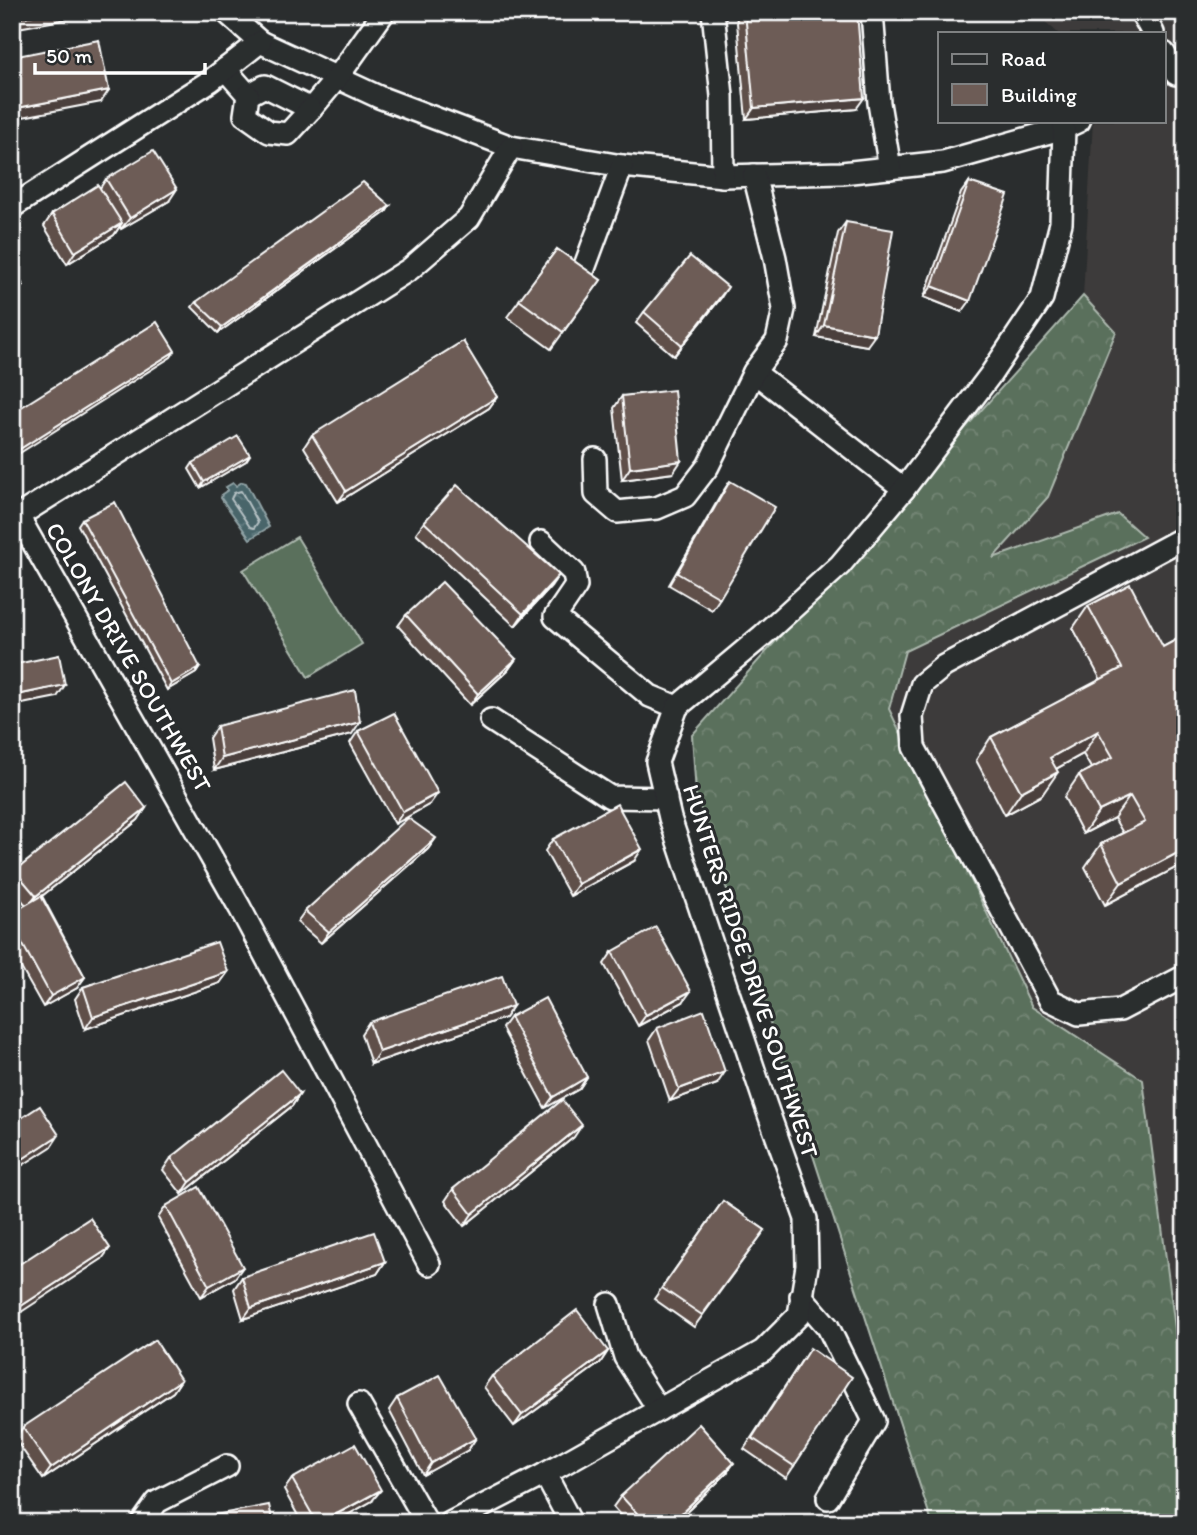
<svg xmlns="http://www.w3.org/2000/svg" width="1197" height="1535" font-family="Itim,sans-serif">
<style>
.built{fill:#3e3b3a}
.forest{fill:url(#forest-crowns);stroke:#acb8ae;stroke-width:2}
.pitch{fill:#5a705c;stroke:#acb8ae;stroke-width:2}
.water{fill:url(#water-ripples);stroke:#91a3a6;stroke-width:2}
.lines{fill:none;stroke-linecap:round;stroke-linejoin:round}
.shore{stroke:#b6c1c4;stroke-width:2}
.minor-casing{stroke:#fff;stroke-width:26}
.minor{stroke:#2a2d2e;stroke-width:21}
.wall{fill:#5e4f4a;stroke:#fff;stroke-width:2}
.shaded-wall{fill:#4c403c;stroke:#fff;stroke-width:2}
.building{fill:#6d5c56;stroke:#fff;stroke-width:2}
.labels{text-anchor:middle;dominant-baseline:central;stroke-width:6;stroke-linejoin:round;paint-order:stroke}
.street-label{font-size:24px;fill:#fff;stroke:#2a2d2e}
</style>
<defs>
<pattern id="forest-crowns" width="20" height="18" patternUnits="userSpaceOnUse" patternTransform="scale(1.75)"><rect width="20" height="18" fill="#5a705c"/><path d="M2 6a3 3 0 1 1 6 0M12 15a3 3 0 1 1 6 0" fill="none" stroke="#738574"/></pattern>
<pattern id="water-ripples" width="26" height="14" patternUnits="userSpaceOnUse" patternTransform="scale(1.75)"><rect width="26" height="14" fill="#48656b"/><path d="M2 4q2-2 4 0t4 0M15 11q2-2 4 0t4 0" fill="none" stroke="#637c81"/></pattern>
</defs>
<rect width="100%" height="100%" fill="#2a2d2e"/>
<filter id="ink" filterUnits="userSpaceOnUse"><feTurbulence type="fractalNoise" baseFrequency=".0143" numOctaves="2"/><feDisplacementMap in="SourceGraphic" scale="14" xChannelSelector="R" yChannelSelector="G"/><feConvolveMatrix kernelMatrix="1 2 1 2 8 2 1 2 1" color-interpolation-filters="sRGB"/></filter>
<g filter="url(#ink)">
<path class="built" d="M1034,12h151v1394l-42,-326 -111,-73 -143,-298 16,-58 239,-114 -27,-23 -125,45 56,-62 68,-165 -33,-36 10,-175h71v-88h-106z"/>
<path class="forest" d="M1083,296l33,36 -68,165 -55,61 125,-44 26,23 -239,114 -16,58 143,298 111,73 42,326v117h-253l-236,-729 -4,-59z"/>
<path class="pitch" d="M297,537l65,107 -54,33 -65,-107z"/>
<path class="water" d="M242,482l4,1 23,44 -19,12 -29,-41 1,-4 6,-4 -2,-3 7,-4 3,3z"/>
<g class="lines">
<path class="shore" d="M241,491l17,31 -4,6 -4,-1 -19,-28 3,-6z"/>
<defs>
<g id="minor">
<path d="M226,12l34,30 119,55 132,50 111,19 101,10 119,-3 101,-11 121,-34 15,-7"/>
<path d="M713,12l9,84 1,80"/>
<path d="M872,12l7,91 11,65"/>
<path d="M1141,12l12,21"/>
<path d="M1164,53l12,21"/>
<path d="M225,69l23,26 17,-9 46,23 26,-31 47,-66"/>
<path d="M248,95l-3,20 24,17 19,2 23,-25"/>
<path d="M12,207l198,-126 50,-39"/>
<path d="M582,274l40,-108"/>
<path d="M754,372l150,117"/>
<path d="M595,459l1,35 21,18 40,-4 28,-12 23,-30 46,-94 23,-31 7,-32 -9,-51 -21,-83"/>
<path d="M1185,537l-241,129 -22,18 -10,32 2,31 136,253 29,14 41,-4 65,-34"/>
<path d="M541,542l33,31 2,13 -21,31 95,79 27,11"/>
<path d="M491,720l119,77 56,1"/>
<path d="M429,1264l-189,-356 -222,-392 392,-247 59,-51 42,-71"/>
<path d="M801,1296l27,31 46,94 -46,77"/>
<path d="M609,1304l16,53 34,53"/>
<path d="M359,1404l68,119"/>
<path d="M545,1474l26,49"/>
<path d="M142,1523l15,-21 70,-36"/>
<path d="M450,1523l95,-49 218,-123 36,-36 8,-49 -1,-47 -40,-113 -96,-288 -13,-56 20,-55 85,-71 78,-71 64,-76 87,-115 51,-76 19,-75 3,-95"/>
</g>
</defs>
<use href="#minor" class="minor-casing"/>
<use href="#minor" class="minor"/>
</g>
<g class="wall">
<path d="M736,12h121l-1,97 -110,10z"/>
<path d="M106,179l63,22 -48,28 -1,-3 -6,9 -47,29 -23,-38 8,-12 48,-26z"/>
<path d="M969,182l-7,130 -38,-15 37,-104z"/>
<path d="M390,206l-4,6 -168,121 -26,-26 4,-5z"/>
<path d="M846,222l21,124 -51,-9 22,-104z"/>
<path d="M557,249l44,31 -50,69 -44,-32z"/>
<path d="M720,299l-46,57 -38,-33 8,-11z"/>
<path d="M622,396l51,77 -51,7 -8,-72z"/>
<path d="M497,397l-8,11 -151,94 -34,-55 8,-12z"/>
<path d="M246,461l-46,27 -11,-19 4,-6z"/>
<path d="M730,481l-10,117 -8,12 -43,-25 53,-92z"/>
<path d="M82,519l118,148 -4,6 -29,17 -89,-165z"/>
<path d="M424,522l127,64 -36,40 -99,-93z"/>
<path d="M1088,606l75,41 22,-12v228l-80,42 -20,-38 16,-23 22,-11 -9,-15 -31,16 -19,-37 15,-22 12,-7 -8,-14 -27,15 -14,26 -37,20 -29,-55 15,-23 110,-57 -28,-52z"/>
<path d="M406,615l110,44 -8,11 -38,35 -72,-79z"/>
<path d="M217,726l135,8 -138,36 -5,-32z"/>
<path d="M358,731l72,73 -35,20 -45,-81z"/>
<path d="M146,808l-8,12 -96,76 43,81 -8,11 -34,19 -31,-55v-40l14,-7 -14,-16v-15l3,-3z"/>
<path d="M436,838l-8,11 -107,94 -24,-21 8,-11z"/>
<path d="M553,839l81,22 -64,35 -25,-45z"/>
<path d="M612,952l71,50 -45,24 -34,-62z"/>
<path d="M228,972l-8,11 -135,46 -10,-30 8,-12z"/>
<path d="M513,1006l-8,12 -134,46 -10,-30 8,-12z"/>
<path d="M510,1017l77,60 -8,12 -34,19 -43,-80z"/>
<path d="M657,1028l60,56 -47,17 -21,-61z"/>
<path d="M300,1094l-8,12 -110,88 -19,-24 8,-12z"/>
<path d="M574,1137l-110,89 -19,-25 8,-12z"/>
<path d="M723,1201l42,29 -71,97 -40,-28z"/>
<path d="M166,1206l69,72 -34,19 -43,-79z"/>
<path d="M385,1262l-8,12 -134,45 -9,-30 8,-12z"/>
<path d="M608,1351l-8,12 -86,63 -30,-39 8,-11z"/>
<path d="M802,1360l-8,106 -8,12 -42,-29z"/>
<path d="M181,1380l-8,12 -130,87 -28,-40 8,-12z"/>
<path d="M397,1398l79,40 -8,12 -45,25 -34,-65z"/>
<path d="M726,1474l-51,49h-48l-14,-16 8,-11z"/>
<path d="M292,1479l80,22 -39,22h-31l-18,-33z"/>
</g>
<g class="shaded-wall">
<path d="M50,12h37l-3,4 -72,13v-10z"/>
<path d="M109,90l-8,12 -89,17v-10z"/>
<path d="M864,98l-8,11 -110,10 8,-11z"/>
<path d="M177,189l-8,12 -48,28 9,-11z"/>
<path d="M390,206l-4,6 -168,121 4,-6z"/>
<path d="M122,223l-8,12 -47,29 8,-12z"/>
<path d="M23,285l-8,12 -3,2v-7z"/>
<path d="M932,286l38,15 -8,11 -38,-15z"/>
<path d="M728,287l-8,12 -46,57 8,-11z"/>
<path d="M824,325l51,10 -8,11 -51,-9z"/>
<path d="M175,351l-4,6 -159,101v-4z"/>
<path d="M497,397l-8,11 -151,94 8,-11z"/>
<path d="M250,455l-4,6 -46,27 4,-6z"/>
<path d="M681,461l-8,12 -51,7 8,-12z"/>
<path d="M559,575l-8,11 -36,40 8,-12z"/>
<path d="M516,659l-8,11 -38,35 8,-11z"/>
<path d="M200,667l-4,6 -29,17 4,-6z"/>
<path d="M65,685l-8,12 -45,9v-10z"/>
<path d="M360,722l-8,12 -138,36 8,-12z"/>
<path d="M1098,731l-15,23 -49,27 16,-23z"/>
<path d="M1058,772l-16,23 -37,20 16,-23z"/>
<path d="M438,793l-8,11 -35,20 8,-12z"/>
<path d="M1130,796l-16,22 -31,16 16,-23z"/>
<path d="M146,808l-8,12 -110,87 8,-11z"/>
<path d="M436,838l-8,11 -107,94 8,-11z"/>
<path d="M642,849l-8,12 -64,35 8,-12z"/>
<path d="M1185,849v14l-80,42 16,-22z"/>
<path d="M228,972l-8,11 -135,46 8,-12z"/>
<path d="M85,977l-8,11 -34,19 8,-11z"/>
<path d="M691,991l-8,11 -45,24 8,-11z"/>
<path d="M513,1006l-8,12 -134,46 8,-12z"/>
<path d="M725,1072l-8,12 -47,17 9,-12z"/>
<path d="M587,1077l-8,12 -34,19 8,-11z"/>
<path d="M300,1094l-8,12 -110,88 8,-12z"/>
<path d="M582,1125l-8,12 -110,89 8,-12z"/>
<path d="M59,1135l-8,12 -39,25v-6z"/>
<path d="M110,1248l-8,11 -90,59v-6z"/>
<path d="M385,1262l-8,12 -134,45 8,-11z"/>
<path d="M243,1267l-8,11 -34,19 8,-11z"/>
<path d="M608,1351l-8,12 -86,63 8,-11z"/>
<path d="M181,1380l-8,12 -130,87 8,-11z"/>
<path d="M476,1438l-8,12 -45,25 8,-12z"/>
<path d="M734,1463l-8,11 -51,49h-4z"/>
<path d="M381,1490l-9,11 -39,22h-13z"/>
</g>
<g class="building">
<path d="M12,12h38l-38,7z"/>
<path d="M745,12h112l7,86 -110,10z"/>
<path d="M99,40l10,50 -97,19v-52z"/>
<path d="M153,151l24,38 -47,29 -24,-39z"/>
<path d="M363,182l27,24 -168,121 -26,-25z"/>
<path d="M969,182l39,13 -38,106 -38,-15z"/>
<path d="M98,185l24,38 -47,29 -23,-38z"/>
<path d="M846,222l47,8 -18,105 -51,-10z"/>
<path d="M557,249l44,31 -38,52 -44,-32z"/>
<path d="M690,256l38,31 -46,58 -38,-33z"/>
<path d="M12,267l11,18 -11,7z"/>
<path d="M157,322l18,29 -163,103v-41z"/>
<path d="M463,341l34,56 -151,94 -34,-56z"/>
<path d="M674,390l7,71 -51,7 -8,-72z"/>
<path d="M238,436l12,19 -46,27 -11,-19z"/>
<path d="M730,481l45,26 -55,91 -43,-25z"/>
<path d="M457,485l102,90 -36,39 -99,-92z"/>
<path d="M115,502l85,165 -29,17 -89,-165z"/>
<path d="M442,582l74,77 -38,35 -72,-79z"/>
<path d="M1130,584l33,63 22,-12v214l-64,34 -20,-39 44,-22 -15,-26 -31,15 -20,-36 34,-18 -15,-26 -48,27 8,14 -37,20 -30,-55 131,-69 -34,-62z"/>
<path d="M59,655l6,30 -53,11v-31z"/>
<path d="M355,690l5,32 -138,36 -5,-32z"/>
<path d="M394,713l44,80 -35,19 -45,-81z"/>
<path d="M126,782l20,26 -110,88 -21,-25z"/>
<path d="M617,804l25,45 -64,35 -25,-45z"/>
<path d="M408,818l28,20 -107,94 -24,-21z"/>
<path d="M41,896l44,81 -34,19 -39,-71v-12z"/>
<path d="M656,927l35,64 -45,24 -34,-63z"/>
<path d="M217,942l11,30 -135,45 -10,-30z"/>
<path d="M502,976l11,30 -134,46 -10,-30z"/>
<path d="M545,998l42,79 -34,20 -43,-80z"/>
<path d="M704,1010l21,62 -46,17 -22,-61z"/>
<path d="M281,1070l19,24 -110,88 -19,-24z"/>
<path d="M562,1100l20,25 -110,89 -19,-25z"/>
<path d="M40,1106l19,29 -47,31v-42z"/>
<path d="M199,1187l44,80 -34,19 -43,-80z"/>
<path d="M723,1201l42,29 -63,85 -40,-27z"/>
<path d="M90,1218l20,30 -98,64v-43z"/>
<path d="M374,1232l11,30 -134,46 -9,-31z"/>
<path d="M577,1310l31,41 -86,64 -30,-39z"/>
<path d="M155,1340l26,40 -130,88 -28,-41z"/>
<path d="M810,1348l42,29 -58,89 -42,-28z"/>
<path d="M440,1375l36,63 -45,25 -34,-65z"/>
<path d="M699,1424l35,39 -63,60h-25l-25,-27z"/>
<path d="M355,1444l26,46 -61,33h-3l-25,-44z"/>
<path d="M12,1479l7,11 -7,4z"/>
<path d="M269,1505l4,18h-91v-2z"/>
</g>
</g>
<g class="labels">
<g class="street-label">
<text transform="translate(129 657) rotate(60)">COLONY DRIVE SOUTHWEST</text>
<text transform="translate(751 971) rotate(72)">HUNTERS RIDGE DRIVE SOUTHWEST</text>
</g>
</g>
<rect width="1197" height="1535" fill="none" stroke="#2a2d2e" stroke-width="42"/>
<rect x="21" y="21" width="1155" height="1493" fill="none" stroke="#fff" stroke-width="2.5" filter="url(#ink)"/>
<rect x="938" y="32" width="228" height="91" fill="#2a2d2e" stroke="#7f8182" stroke-width="2"/>
<rect x="952" y="54" width="35" height="10" fill="#2a2d2e" stroke="#7f8182" stroke-width="2"/>
<text x="1001" y="66" font-size="21" fill="#ffffff">Road</text>
<rect x="952" y="84" width="35" height="21" fill="#6d5c56" stroke="#7f8182" stroke-width="2"/>
<text x="1001" y="102" font-size="21" fill="#ffffff">Building</text>
<path d="M35 63v10h170v-10" fill="none" stroke="#ffffff" stroke-width="3.5"/>
<text x="46" y="63" font-size="21" fill="#ffffff" stroke="#2a2d2e" stroke-width="5" paint-order="stroke">50 m</text>
</svg>
